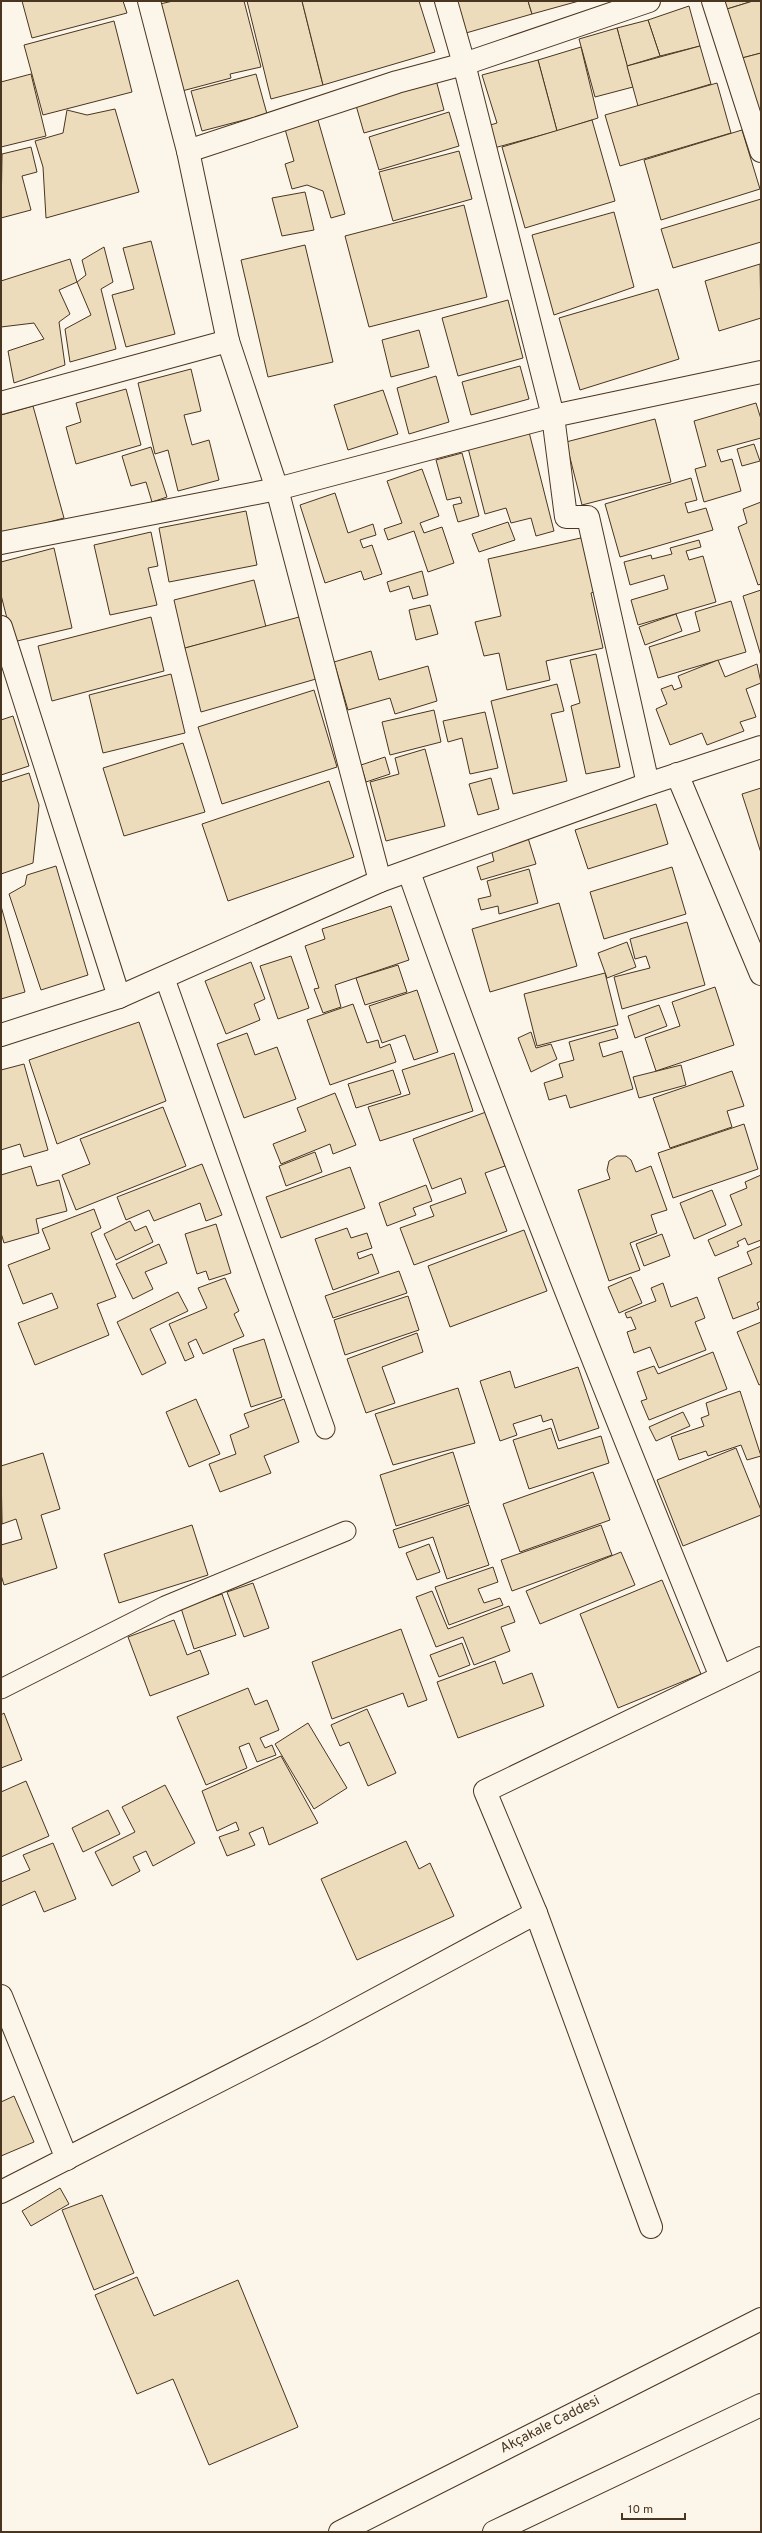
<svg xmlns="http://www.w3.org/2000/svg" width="762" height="2533" font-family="Overpass,sans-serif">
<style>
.building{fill:#ecdcbc;stroke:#4a3520}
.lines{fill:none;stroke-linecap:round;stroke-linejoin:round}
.lane-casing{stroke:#4a3520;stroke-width:21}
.street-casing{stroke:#4a3520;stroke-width:24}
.primary-casing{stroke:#4a3520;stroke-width:24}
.lane{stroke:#fbf6e9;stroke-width:19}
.street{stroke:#fbf6e9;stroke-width:22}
.primary{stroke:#fbf6e9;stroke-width:22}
.labels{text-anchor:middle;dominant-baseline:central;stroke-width:3;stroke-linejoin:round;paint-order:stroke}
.street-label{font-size:14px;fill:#4a3520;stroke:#fbf6e9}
</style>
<rect width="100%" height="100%" fill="#fbf6e9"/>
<g class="building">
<path d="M22,1h101l4,12 -95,25z"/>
<path d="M173,1h71l17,66 -31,7 1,4 -49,13 -22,-87z"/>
<path d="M247,1h55l21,84 -52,14z"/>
<path d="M302,1h117l16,51 -112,33z"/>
<path d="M456,1h72l4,13 -66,19z"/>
<path d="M528,1h51l-47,13z"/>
<path d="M724,1h29l-26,8z"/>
<path d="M753,1h8v52l-19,5 -15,-49z"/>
<path d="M689,6l11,40 -40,10 -12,-36z"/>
<path d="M648,20l12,36 -33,10 -10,-38z"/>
<path d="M114,21l18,71 -89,23 -19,-70z"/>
<path d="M617,28l16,59 -38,10 -16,-58z"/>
<path d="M700,46l11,38 -73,22 -11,-40z"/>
<path d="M581,47l17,71 -41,13 -19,-71z"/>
<path d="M761,53v61l-2,1 -17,-57z"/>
<path d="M538,60l19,71 -63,17 -7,-22 10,-3 -15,-48z"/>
<path d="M31,74l15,62 -45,11v-65z"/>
<path d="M256,74l11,40 -65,17 -11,-40z"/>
<path d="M436,80l8,30 -80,23 -9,-31z"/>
<path d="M717,83l14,50 -111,33 -15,-51z"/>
<path d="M115,109l24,83 -93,26 -3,-51 -8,-26 28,-8 4,-23 20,5z"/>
<path d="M449,112l10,34 -80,24 -10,-33z"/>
<path d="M318,120l27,94 -14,4 -8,-27 -16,-6 -15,4 -7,-25 9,-3 -9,-32z"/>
<path d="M592,120l23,81 -90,27 -23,-81z"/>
<path d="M742,130l18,59 -99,31 -17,-60z"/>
<path d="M31,147l6,25 -15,4 9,34 -30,8 1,-64z"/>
<path d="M459,151l13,48 -79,22 -14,-49z"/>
<path d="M305,192l9,38 -32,6 -10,-38z"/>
<path d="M761,199v43l-88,26 -12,-39z"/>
<path d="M464,205l23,92 -118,30 -24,-91z"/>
<path d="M614,212l20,75 -80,28 -22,-80z"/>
<path d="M151,241l24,93 -49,13 -14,-52 22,-6 -11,-41z"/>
<path d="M305,245l28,117 -65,15 -27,-117z"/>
<path d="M104,247l9,35 -12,7 15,60 -46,13 -5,-33 26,-14 -14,-33 9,-7 -4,-15z"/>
<path d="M70,259l7,23 -18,8 11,24 -11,8 6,43 -51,18 -6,-32 36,-12 -10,-16 -33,4v-46z"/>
<path d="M760,264l1,54 -42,13 -14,-50z"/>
<path d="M658,289l21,70 -99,31 -21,-72z"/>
<path d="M508,300l15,58 -65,18 -16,-58z"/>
<path d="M419,330l10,37 -38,10 -9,-37z"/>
<path d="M520,366l9,33 -58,16 -9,-33z"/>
<path d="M191,369l10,42 -17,4 8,30 17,-5 10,40 -41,11 -10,-41 -13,4 -17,-71z"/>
<path d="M436,376l13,46 -40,12 -12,-46z"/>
<path d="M126,389l15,56 -65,19 -10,-37 15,-5 -5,-19z"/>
<path d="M383,390l15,44 -50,16 -14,-45z"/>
<path d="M756,403l5,16v19l-44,12 4,12 11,-3 9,32 -37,11 -9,-33 11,-3 -12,-45z"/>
<path d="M33,406l31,112 -63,17v-120z"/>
<path d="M655,419l16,63 -89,23 -16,-63z"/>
<path d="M529,432l25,99 -18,5 -5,-18 -20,5 -5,-15 -21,6 -17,-66z"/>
<path d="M754,444l6,17 -18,5 -5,-17z"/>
<path d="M151,447l16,50 -15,5 -6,-20 -15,4 -9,-30z"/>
<path d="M462,453l17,63 -21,6 -5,-17 9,-2 -2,-6 -13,3 -11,-40z"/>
<path d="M422,469l17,47 -19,7 4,10 18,-6 12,36 -26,9 -14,-41 -26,9 -4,-11 18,-6 -15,-42z"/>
<path d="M691,478l6,22 -12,3 3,10 18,-5 7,22 -93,27 -15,-53z"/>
<path d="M335,493l13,40 25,-9 3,11 -16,5 3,8 9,-3 10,29 -18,6 -3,-9 -36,12 -25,-78z"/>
<path d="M761,502v82l-3,1 -20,-58 9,-4 -4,-14z"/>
<path d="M246,511l11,54 -88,17 -10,-54z"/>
<path d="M508,522l7,18 -36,12 -7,-18z"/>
<path d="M151,532l7,34 -10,2 9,37 -47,10 -16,-70z"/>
<path d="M585,537l12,54 -6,2 12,55 -57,13 4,19 -43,10 -8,-37 -15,3 -9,-34 26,-6 -13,-57z"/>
<path d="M699,540l2,7 -15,4 3,9 14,-4 13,46 -78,23 -7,-25 37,-11 -4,-14 -34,10 -6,-23 27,-7 1,4 20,-5 -2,-6z"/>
<path d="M54,548l18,80 -59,14 -12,-47v-33z"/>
<path d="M422,571l6,24 -15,4 -4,-13 -19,6 -3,-10z"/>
<path d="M254,580l12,47 -81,21 -11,-48z"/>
<path d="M761,590v66l-18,-60z"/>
<path d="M731,601l15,51 -88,26 -9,-31 51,-16 -5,-19z"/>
<path d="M430,605l8,29 -22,6 -7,-30z"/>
<path d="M676,614l6,17 -37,14 -6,-18z"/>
<path d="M151,617l13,54 -112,30 -14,-55z"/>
<path d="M299,617l17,62 -115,33 -16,-64z"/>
<path d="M371,651l8,29 49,-14 9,35 -42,13 -5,-16 -42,12 -14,-48z"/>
<path d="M596,654l24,113 -34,7 -15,-68 9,-3 -10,-43z"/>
<path d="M718,660l7,17 32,-13 4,19 -15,6 10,28 -16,5 4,9 -37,14 -5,-12 -32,12 -14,-36 11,-5 -6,-15 11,-4 2,5 8,-3 -4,-11z"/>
<path d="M171,674l14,59 -82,20 -14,-58z"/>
<path d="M557,684l7,27 -13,3 16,67 -54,13 -22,-93z"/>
<path d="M314,690l23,77 -115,37 -24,-77z"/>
<path d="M434,710l7,32 -51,13 -8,-33z"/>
<path d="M485,712l13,56 -28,6 -8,-36 -14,4 -5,-21z"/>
<path d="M13,716l16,50 -28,9v-55z"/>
<path d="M183,743l22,69 -81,24 -21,-68z"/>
<path d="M425,749l20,77 -59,15 -16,-59 29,-8 -4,-16z"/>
<path d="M385,757l5,17 -24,8 -5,-17z"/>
<path d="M29,773l10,32 -6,58 -32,11v-92z"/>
<path d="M491,778l8,31 -21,6 -9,-31z"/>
<path d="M329,781l25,76 -126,44 -26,-77z"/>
<path d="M761,788v65l-19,-59z"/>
<path d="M656,804l12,40 -80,25 -13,-39z"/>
<path d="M528,838l8,26 -55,16 -4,-13 17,-6 -3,-12z"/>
<path d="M56,866l32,109 -47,15 -32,-96 16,-9 2,-10z"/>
<path d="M672,867l14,47 -82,25 -14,-47z"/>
<path d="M529,869l9,34 -39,11 -1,-8 -17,4 -3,-11 13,-3 -4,-15z"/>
<path d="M559,903l18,63 -87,26 -18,-63z"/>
<path d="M1,906l24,86 -24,7z"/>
<path d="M391,906l18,54 -74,25 6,22 -18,6 -9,-24 5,-1 -14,-42 20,-7 -3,-10z"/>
<path d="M687,922l18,63 -83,24 -8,-32 36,-9 -4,-12 -11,3 -5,-20z"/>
<path d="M627,942l9,25 -29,11 -9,-25z"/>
<path d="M291,956l18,52 -31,11 -18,-53z"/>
<path d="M251,962l14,37 -11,5 6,16 -34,14 -21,-53z"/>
<path d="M398,965l9,27 -42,13 -9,-27z"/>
<path d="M605,973l13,52 -81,21 -13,-52z"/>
<path d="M715,987l19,58 -78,26 -11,-33 35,-12 -8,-24z"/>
<path d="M417,990l21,62 -24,8 -9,-25 -23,8 -13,-37z"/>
<path d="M353,1004l14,39 11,-3 2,8 10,-4 6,18 -66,23 -23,-65z"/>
<path d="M659,1005l8,21 -32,12 -7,-22z"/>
<path d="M139,1022l27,79 -109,43 -28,-84z"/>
<path d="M615,1029l3,9 -19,5 4,14 19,-6 11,38 -63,19 -4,-13 -17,5 -5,-17 19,-6 -4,-13 15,-4 -5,-18z"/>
<path d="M531,1032l5,16 15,-4 6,15 -26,13 -13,-34z"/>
<path d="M247,1033l8,22 22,-8 19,52 -52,19 -27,-74z"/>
<path d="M454,1053l19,58 -93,30 -12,-34 42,-13 -8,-24z"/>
<path d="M24,1064l24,86 -24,7 -4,-13 -19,6v-80z"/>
<path d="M681,1065l5,20 -47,13 -6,-21z"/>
<path d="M393,1070l8,24 -45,14 -8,-24z"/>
<path d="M732,1071l12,35 -17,5 5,16 -62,21 -17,-50z"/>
<path d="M335,1093l21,52 -23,9 -3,-10 -49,20 -8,-20 33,-13 -9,-23z"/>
<path d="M163,1107l23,59 -110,44 -14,-35 28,-11 -10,-25z"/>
<path d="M486,1112l19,54 -20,7 22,58 -93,34 -14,-37 34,-12 -4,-10 36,-13 -5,-15 -29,11 -19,-50z"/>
<path d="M744,1124l14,45 -85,29 -15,-45z"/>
<path d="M315,1152l7,20 -36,14 -7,-20z"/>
<path d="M617,1156h9l5,4 5,12 15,-6 16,44 -16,5 6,18 -27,10 10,27 -31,11 -31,-91 32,-11 -3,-9 2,-9z"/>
<path d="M202,1164l20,51 -16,6 -6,-18 -46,18 -5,-11 -23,10 -9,-23z"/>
<path d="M31,1166l6,20 22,-6 8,31 -31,8 3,14 -35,10 -3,-10v-58z"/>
<path d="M350,1167l15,41 -84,30 -15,-41z"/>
<path d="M761,1175v65l-13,5 -3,-7 -8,4 2,4 -24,10 -7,-16 34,-15 -12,-30 17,-7 -2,-6z"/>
<path d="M426,1185l6,16 -19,7 3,7 -29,11 -8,-23z"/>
<path d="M712,1190l14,35 -32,14 -14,-36z"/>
<path d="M94,1209l7,19 -10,5 25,64 -19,7 12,31 -74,30 -17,-42 40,-15 -6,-15 -29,11 -15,-39 42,-16 -8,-20z"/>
<path d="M130,1221l5,10 11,-5 7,16 -37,18 -12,-26z"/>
<path d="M216,1224l15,49 -22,7 -3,-9 -9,3 -12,-40z"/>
<path d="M347,1228l4,10 16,-5 5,15 -15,5 2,6 13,-5 7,19 -46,17 -18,-51z"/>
<path d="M524,1230l23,61 -97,36 -22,-61z"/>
<path d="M662,1234l8,22 -26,10 -8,-22z"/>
<path d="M159,1244l8,19 -22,9 8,17 -20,10 -17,-35z"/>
<path d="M761,1246v55l-4,2 2,6 -26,10 -15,-41 34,-14 -5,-12z"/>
<path d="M399,1271l8,22 -74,25 -8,-22z"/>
<path d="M631,1277l11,26 -23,10 -11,-26z"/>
<path d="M225,1278l14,33 -5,3 10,22 -41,18 -7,-15 -8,4 6,14 -9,4 -16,-37 38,-16 -9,-20z"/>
<path d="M663,1283l8,24 26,-10 8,21 -10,4 11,28 -47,18 -9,-21 -16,6 -7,-21 9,-3 -5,-12 -4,1 -2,-5 31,-12 -5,-13z"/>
<path d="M178,1292l10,19 -38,18 16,34 -24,12 -25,-53z"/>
<path d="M408,1296l11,34 -74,25 -11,-35z"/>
<path d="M761,1322v62l-2,1 -22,-53z"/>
<path d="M417,1333l6,19 -41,15 13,36 -29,10 -19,-54z"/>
<path d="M264,1339l18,58 -31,10 -18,-58z"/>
<path d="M713,1352l14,37 -78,31 -8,-19 6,-2 -10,-27 17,-6 4,8z"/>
<path d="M578,1367l21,61 -40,13 -7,-22 -9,3 -2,-7 -28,9 4,11 -17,6 -20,-60 30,-10 5,17z"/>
<path d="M458,1388l17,55 -82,22 -18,-51z"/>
<path d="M740,1391l21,65 -14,4 -6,-15 -33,11 -2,-5 -27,9 -8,-23 33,-11 -3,-8 8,-3 -3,-12z"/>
<path d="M196,1399l24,55 -31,13 -23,-55z"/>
<path d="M284,1399l15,43 -35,14 7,17 -51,19 -11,-28 27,-10 -6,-19 19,-8 -5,-13z"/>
<path d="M683,1412l7,14 -34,15 -7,-14z"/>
<path d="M551,1428l7,21 43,-13 8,27 -80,26 -16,-49z"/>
<path d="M736,1448l25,62v5l-78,31 -26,-66z"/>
<path d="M453,1452l16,51 -73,23 -16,-51z"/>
<path d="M43,1453l17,56 -19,6 16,53 -53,17 -3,-10v-30l21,-6 -6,-20 -14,5 -1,-58z"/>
<path d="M593,1472l17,48 -90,32 -17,-48z"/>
<path d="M469,1505l20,60 -42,14 -14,-42 -34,11 -6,-18z"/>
<path d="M192,1525l16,50 -89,28 -15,-49z"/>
<path d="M601,1525l11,30 -100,36 -11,-31z"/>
<path d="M429,1544l11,28 -23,8 -11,-27z"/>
<path d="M621,1552l14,33 -95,39 -14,-33z"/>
<path d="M493,1567l5,15 -20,7 6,14 16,-5 3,7 -54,20 -14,-38z"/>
<path d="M662,1580l39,94 -83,34 -38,-94z"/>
<path d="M253,1583l16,45 -25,9 -17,-45z"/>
<path d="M432,1591l16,38 61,-23 6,16 -14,5 9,24 -36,14 -11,-28 -27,10 -20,-50z"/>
<path d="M222,1594l14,41 -42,14 -13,-41z"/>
<path d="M174,1620l13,35 13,-5 9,24 -59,22 -22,-59z"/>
<path d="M401,1629l26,71 -19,7 -5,-14 -71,26 -20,-57z"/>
<path d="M462,1643l8,22 -31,12 -9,-22z"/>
<path d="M495,1661l8,23 29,-11 12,33 -86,32 -21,-56z"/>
<path d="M248,1688l7,17 12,-5 12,30 -19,8 5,10 7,-3 4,10 -19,7 -8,-19 -10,4 8,21 -41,17 -29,-68z"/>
<path d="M367,1709l29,64 -28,13 -19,-44 -9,4 -9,-21z"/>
<path d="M4,1713l18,47 -21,8v-53z"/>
<path d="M308,1723l39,65 -33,21 -39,-65z"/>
<path d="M281,1756l37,67 -49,22 -6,-18 -14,6 6,12 -28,11 -8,-19 20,-7 -3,-8 -19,9 -15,-40z"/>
<path d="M26,1781l23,55 -48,21v-65z"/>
<path d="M165,1785l30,58 -42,23 -7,-15 -13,6 7,14 -28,15 -17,-34 40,-20 -13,-25z"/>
<path d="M108,1810l12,24 -37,18 -11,-24z"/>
<path d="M406,1841l13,28 11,-6 24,53 -97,44 -36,-81z"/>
<path d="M53,1843l23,56 -32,13 -9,-21 -34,15v-24l29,-12 -7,-15z"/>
<path d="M14,2096l20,46 -33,14v-54z"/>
<path d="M60,2188l9,16 -38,22 -9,-15z"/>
<path d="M102,2195l32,78 -40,17 -32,-80z"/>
<path d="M137,2277l17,39 84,-36 60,147 -89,38 -36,-86 -36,15 -42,-99z"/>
</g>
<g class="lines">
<defs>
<g id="lane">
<path d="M164,976l161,453"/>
<path d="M1,1689l164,-83 181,-75"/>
</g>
<g id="street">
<path d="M149,1l39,150 40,190 49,148 103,392"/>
<path d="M713,1l48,150"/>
<path d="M188,151l209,-69 67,-18 185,-63"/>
<path d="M1,403l227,-62"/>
<path d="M1,543l276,-54 276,-73 -89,-352 -18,-63"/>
<path d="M1,627l118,370"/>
<path d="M677,774l84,200"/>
<path d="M648,784l-60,-267h-22l-13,-101 208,-44"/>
<path d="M409,872c95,271 204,538 312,805"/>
<path d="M1,1035l118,-38 261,-116 268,-97 113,-37"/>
<path d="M1,1996l66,163"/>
<path d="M1,2192l312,-159 223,-120"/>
<path d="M651,2227l-115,-314 -51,-122 276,-133"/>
</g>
<g id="primary">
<path d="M340,2532l421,-213"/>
<path d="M494,2532l267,-127"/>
</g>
</defs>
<use href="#lane" class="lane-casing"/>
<use href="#street" class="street-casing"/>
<use href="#primary" class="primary-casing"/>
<use href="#lane" class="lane"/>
<use href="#street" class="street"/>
<use href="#primary" class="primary"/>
</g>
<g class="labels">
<g class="street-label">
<text transform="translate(550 2425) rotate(-27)">Akçakale Caddesi</text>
</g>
</g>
<rect width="762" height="2533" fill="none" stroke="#4a3520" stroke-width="4"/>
<path d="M622 2513v6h63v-6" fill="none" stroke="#4a3520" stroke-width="2"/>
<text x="628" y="2513" font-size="12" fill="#4a3520" stroke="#fbf6e9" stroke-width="3" paint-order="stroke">10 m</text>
</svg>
